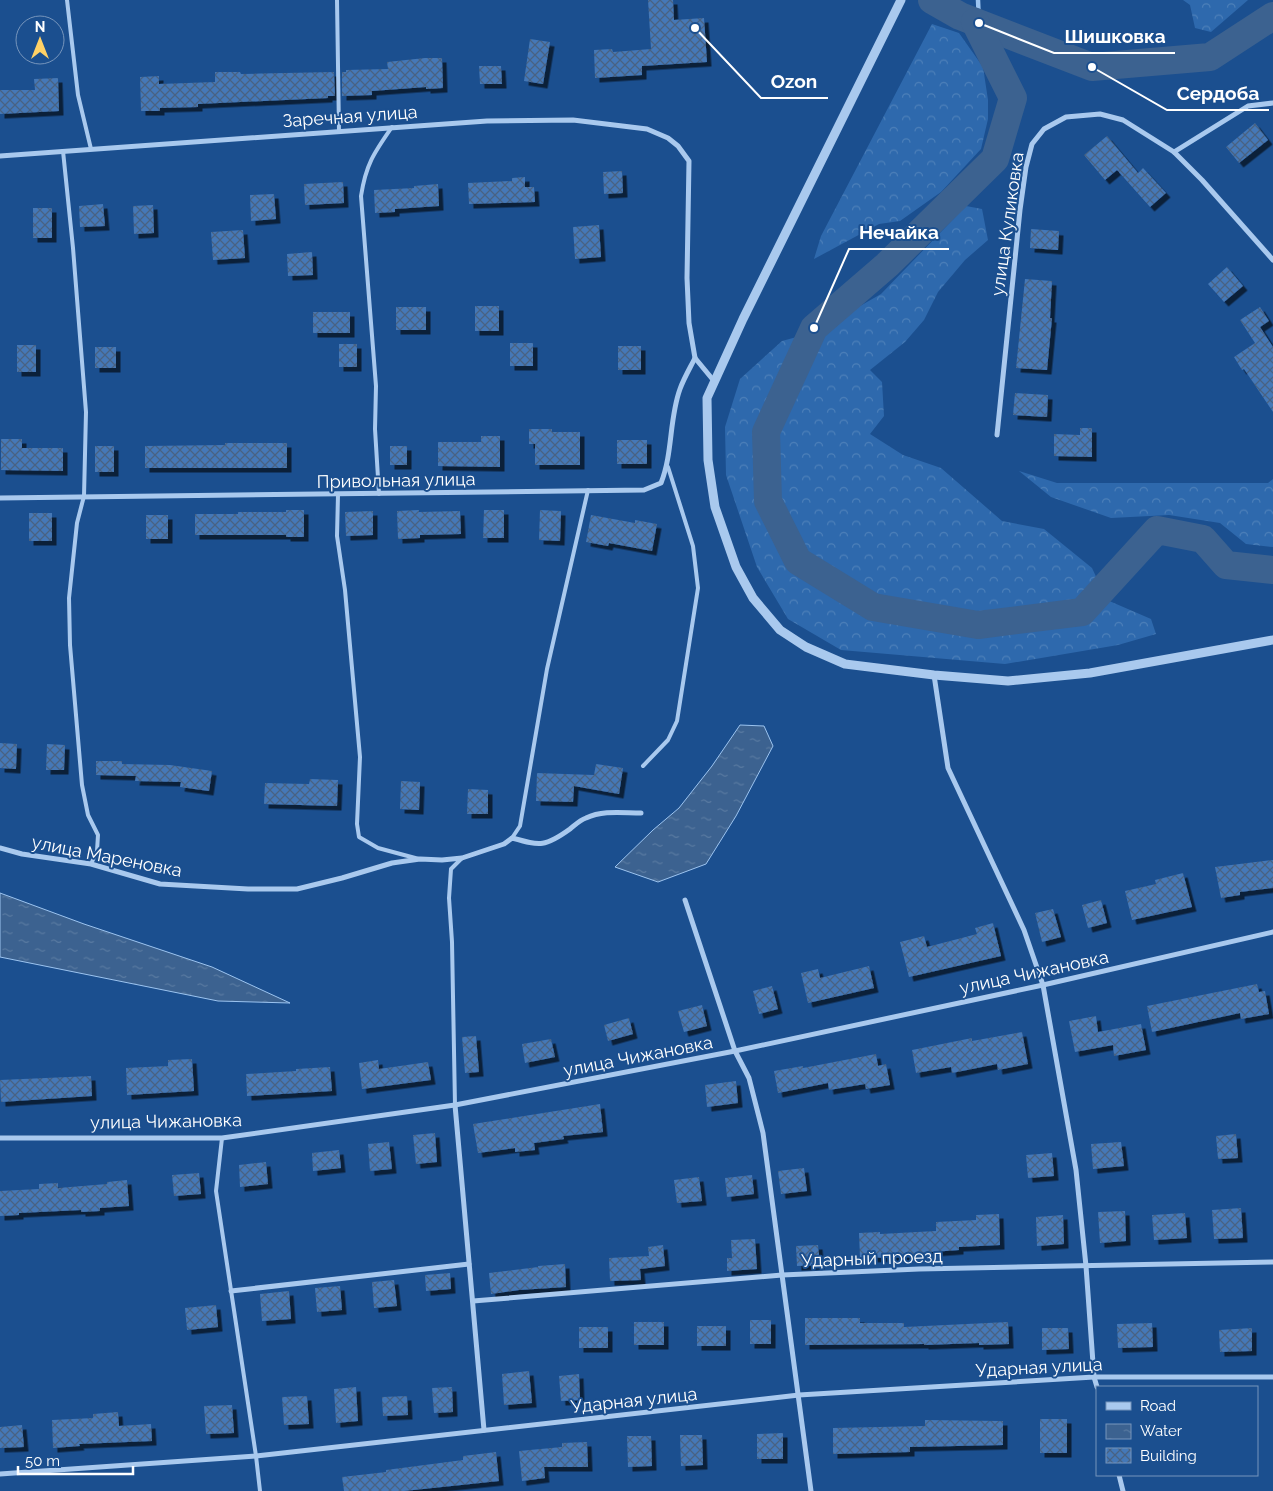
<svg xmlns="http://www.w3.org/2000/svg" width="1273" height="1491" font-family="Raleway,sans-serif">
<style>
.forest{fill:url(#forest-crowns)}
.water{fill:url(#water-ripples);stroke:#9cc4f0}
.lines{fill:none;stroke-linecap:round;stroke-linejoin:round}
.stream{stroke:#9cc4f0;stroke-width:4.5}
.river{stroke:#3c6290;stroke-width:28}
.building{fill:url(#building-cross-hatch);filter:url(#shadow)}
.service{stroke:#a9c9ee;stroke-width:4}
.minor{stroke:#a9c9ee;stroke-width:5}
.tertiary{stroke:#a9c9ee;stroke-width:9}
.labels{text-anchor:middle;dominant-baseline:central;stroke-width:4;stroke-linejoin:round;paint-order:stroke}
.street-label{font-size:18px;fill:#fff;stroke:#1b4f8f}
.leader{fill:none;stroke:#fff;stroke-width:2}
.callout-dot{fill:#fff;stroke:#1b4f8f;stroke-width:2}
.callout-label{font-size:19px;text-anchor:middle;font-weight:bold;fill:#fff;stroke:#1b4f8f;stroke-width:4;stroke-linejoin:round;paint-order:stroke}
</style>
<defs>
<pattern id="forest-crowns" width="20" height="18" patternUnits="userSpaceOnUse" patternTransform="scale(1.25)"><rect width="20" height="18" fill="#2e69ad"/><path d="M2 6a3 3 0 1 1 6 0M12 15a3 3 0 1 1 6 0" fill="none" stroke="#4d80b9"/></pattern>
<pattern id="water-ripples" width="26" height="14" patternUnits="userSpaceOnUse" patternTransform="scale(1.25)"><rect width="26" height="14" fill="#3c6290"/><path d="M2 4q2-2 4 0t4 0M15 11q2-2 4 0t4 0" fill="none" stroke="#597aa1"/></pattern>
<pattern id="building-cross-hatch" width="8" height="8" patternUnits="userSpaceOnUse" patternTransform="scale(1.25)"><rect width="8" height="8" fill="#4478b7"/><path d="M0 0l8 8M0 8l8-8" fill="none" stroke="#486282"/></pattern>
<filter id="shadow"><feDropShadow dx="4.5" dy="4.5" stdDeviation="0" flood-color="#0009"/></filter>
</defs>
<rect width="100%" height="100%" fill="#1b4f8f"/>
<g class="forest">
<path d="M1183,0h65l-37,32 -16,-4 -5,-23z"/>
<path d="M932,24l27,9 24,34 5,33v19l-7,30 -40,43 -41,29 -21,3 -65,35 7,-23z"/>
<path d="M966,206l16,3 6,31 -23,20 -27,32 -14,28 -19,22 -35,28 12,12 2,34 -14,18 33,21 38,13 61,53 42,8 48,39 15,32 44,19 5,15 -38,11 -113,19 -164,-14 -53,-31 -31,-52 -31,-92 -1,-48 15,-48 42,-38 55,-15 16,-16 28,-16z"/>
<path d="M1019,471l38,12h211l5,-4v68l-27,-3 -26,-21 -51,-8 -58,3 -60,-21z"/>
</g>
<g class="water">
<path d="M740,725l24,1 9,20 -37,70 -30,48 -48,18 -43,-15 38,-37 26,-22 33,-42z"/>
<path d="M0,893l84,31 128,43 78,36 -72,-2 -218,-44z"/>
</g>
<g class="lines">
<path class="stream" d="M978,0l1,23"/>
<g class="river">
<path d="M932,0l28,16 132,51 118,-10 63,-41"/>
<path d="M975,22l38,76 -18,61 -108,106 -73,63 -48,104 2,69 30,60 75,46 105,18 104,-13 75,-82 46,9 23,26 47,5"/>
</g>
</g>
<g class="building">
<path d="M648,0h25l1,20 30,-2 3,44 -65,4v9l-47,3 -1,-28 18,-1 1,3 38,-3z"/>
<path d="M530,39l20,3 -7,42 -19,-3z"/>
<path d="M425,58h17l1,30 -17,1v-2l-54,4v4l-30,1v-24h4v-2l42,-1 -1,-7z"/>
<path d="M479,66h22l1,18h-22z"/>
<path d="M215,72h25l1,2 93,-2 1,24h-7v2l-130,6v3l-38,1v3h-19l-1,-34 19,-1v8l56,-2z"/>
<path d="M58,78l1,33 -59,3v-24h35l-1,-11z"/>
<path d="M1255,123l13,17 -29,23 -13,-16z"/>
<path d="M1107,136l31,37 5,-5 23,25 -16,14 -33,-37 -12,10 -21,-25z"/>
<path d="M622,171l1,22 -19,1 -1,-22z"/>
<path d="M525,177v10h9l1,15 -66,2 -1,-21 44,-2v-3z"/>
<path d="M343,182l1,21 -39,2 -1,-21z"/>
<path d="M438,184l1,22 -44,3v3l-20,1 -1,-23 40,-2v-2z"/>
<path d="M274,194l2,25 -25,2 -1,-26z"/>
<path d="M103,204l2,22 -25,1 -1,-21z"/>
<path d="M153,205l1,28 -20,1 -1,-28z"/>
<rect x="33" y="208" width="19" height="30"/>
<path d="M599,225l2,32 -26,2 -2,-32z"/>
<path d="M1031,229l28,2 -1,19 -28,-2z"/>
<path d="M243,230l2,28 -32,2 -2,-28z"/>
<path d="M312,252l1,23 -25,1 -1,-22z"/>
<path d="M1227,267l16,19 -19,16 -16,-18z"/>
<path d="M1025,279l27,2 -2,37h2l-5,52 -31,-2z"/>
<rect x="475" y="306" width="24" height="25"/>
<rect x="396" y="307" width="30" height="23"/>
<path d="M1260,307l9,14 -9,6 13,20v65l-29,-43 -2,1 -8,-13 21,-14 -15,-23z"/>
<rect x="313" y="312" width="37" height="21"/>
<rect x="510" y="343" width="23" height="23"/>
<rect x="339" y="344" width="18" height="23"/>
<rect x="17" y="345" width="19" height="27"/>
<rect x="618" y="346" width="23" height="24"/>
<rect x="95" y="347" width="21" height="21"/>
<path d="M1015,393l33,2 -1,22 -34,-2z"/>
<path d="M1080,428h12v29l-38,-1v-22l26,1z"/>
<path d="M529,429h23v3h28v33h-45v-21h-6z"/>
<path d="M481,436h19v31l-62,-1v-24h43z"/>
<path d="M1,439h21v9h41v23l-62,-1z"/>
<rect x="617" y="440" width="30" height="24"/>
<path d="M225,443h62v25h-142v-22l80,-1z"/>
<rect x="95" y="446" width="19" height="26"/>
<rect x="390" y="446" width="17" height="19"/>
<path d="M286,510h18v27h-18v-2h-91v-21h43v-2h48z"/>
<path d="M419,510v2l41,-1 1,23 -41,1v3l-22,1 -1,-28z"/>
<path d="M484,510h20v28h-21z"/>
<path d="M540,510l21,1 -1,30 -21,-1z"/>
<path d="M373,511v24l-27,1 -1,-24z"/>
<rect x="29" y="513" width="23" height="28"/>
<rect x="146" y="515" width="22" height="24"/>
<path d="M591,515l44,8v-3l22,4 -5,27 -43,-8 -1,3 -22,-4z"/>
<path d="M0,743l17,1 -1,25 -16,-1z"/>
<path d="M47,744l18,1 -1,25h-18z"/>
<path d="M96,761h26v3l48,1 42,6 -3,20 -29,-4 1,-5 -46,-1 1,-5 -40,-1z"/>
<path d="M596,764l27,4 -4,26 -45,-8 -1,16 -37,-1 1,-28 57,2z"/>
<path d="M310,779l28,1 -1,26 -73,-2 1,-21 44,1z"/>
<path d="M401,781l19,1 -1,28 -19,-1z"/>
<path d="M468,789l20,1v24h-21z"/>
<path d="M1273,860v28l-33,4v3l-19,3 -6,-31z"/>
<path d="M1183,873l9,34 -60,13 -7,-29 31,-7 -1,-4z"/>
<path d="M1101,900l6,23 -19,5 -6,-23z"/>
<path d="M1053,909l8,28 -19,5 -7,-29z"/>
<path d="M993,923l8,33 -92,21 -9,-35 24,-6 3,11 50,-13 -2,-6z"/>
<path d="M869,966l5,22 -66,15 -7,-30 17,-4 2,9z"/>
<path d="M1257,984l2,8 6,-1 4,23 -28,5 -1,-6 -88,19 -5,-26z"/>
<path d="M772,986l6,23 -19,5 -6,-23z"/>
<path d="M702,1005l5,21 -23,6 -6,-21z"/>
<path d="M1096,1016l2,16 43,-8 5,26 -32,6 -1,-11 -38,7 -6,-31z"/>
<path d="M629,1018l4,16 -25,7 -4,-16z"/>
<path d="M1022,1032l6,32 -30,6 -1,-6 -45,9 -1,-6 -35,6 -4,-23 60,-12v3z"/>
<path d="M476,1036l3,36 -14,1 -3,-36z"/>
<path d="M551,1039l4,18 -30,6 -3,-19z"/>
<path d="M876,1054l2,12 8,-2 4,21 -24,4 -1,-5 -36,6 -1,-7 -50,10 -4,-22 29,-5v2z"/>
<path d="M192,1059l2,32 -67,4 -1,-27 42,-2v-6z"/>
<path d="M378,1060l1,9 49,-7 3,18 -69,9 -3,-26z"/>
<path d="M330,1067l2,24 -85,5 -1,-22 50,-3v-2z"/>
<path d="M91,1076l1,20 -91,6 -1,-22z"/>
<path d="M736,1081l2,22 -31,4 -2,-22z"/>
<path d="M600,1104l3,28 -40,4 1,3 -30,4 1,7 -20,2v-4l-37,5 -5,-29z"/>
<path d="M435,1133l2,29 -21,2 -3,-29z"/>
<path d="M1236,1134l2,24 -20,1 -2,-23z"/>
<path d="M389,1142l3,27 -22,2 -2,-27z"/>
<path d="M1121,1142l3,24 -31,3 -2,-25z"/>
<path d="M339,1150l2,18 -28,3 -1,-18z"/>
<path d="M1052,1153l2,23 -26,2 -2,-23z"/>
<path d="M266,1162l2,22 -28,3 -1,-22z"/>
<path d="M804,1168l3,23 -26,3 -3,-23z"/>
<path d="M199,1173l2,21 -27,2 -2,-21z"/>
<path d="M752,1175l2,19 -27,3 -2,-19z"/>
<path d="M699,1177l3,24 -25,2 -3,-23z"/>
<path d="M127,1180l2,26 -29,2v3l-19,1v-2l-62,3v2l-19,1v-25l39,-2v-5l19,-1v5l49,-4v-2z"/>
<path d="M1241,1208l2,30 -29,1 -2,-29z"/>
<path d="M1125,1211l1,30 -26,2 -2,-31z"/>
<path d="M1185,1213l2,25 -33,2 -2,-25z"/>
<path d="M999,1214l1,31 -41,2v3l-40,3v4l-59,1 -1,-25 21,-1v2l56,-3v-9l40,-2v-5z"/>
<path d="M1063,1215l1,29 -27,2 -1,-29z"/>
<path d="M755,1239l2,30 -30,2v-13h5l-1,-18z"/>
<path d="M663,1245l2,21 -25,3 1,11 -31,1 -1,-23 40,-2 -1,-9z"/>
<path d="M818,1245l2,20 -23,1 -1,-20z"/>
<path d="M565,1264l1,23 -47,3 -28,4 -2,-21 49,-6v-1z"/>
<path d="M450,1273l1,16 -25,2 -1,-16z"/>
<path d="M394,1280l3,26 -23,2 -2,-26z"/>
<path d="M340,1286l2,24 -25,2 -2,-24z"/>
<path d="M289,1291l2,28 -29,2 -2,-27z"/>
<path d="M216,1305l2,22 -31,3 -2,-22z"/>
<path d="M805,1318h55v5h44v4l104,-5 1,22 -30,1v-2l-55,2v-1l-119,1z"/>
<rect x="750" y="1320" width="21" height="24"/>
<rect x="634" y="1322" width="30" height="23"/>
<path d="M1152,1323l1,24 -35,1 -1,-24z"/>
<rect x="697" y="1326" width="29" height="20"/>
<rect x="579" y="1327" width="29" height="21"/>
<path d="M1042,1328h26l1,21 -27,1z"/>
<path d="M1252,1328v23l-32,1 -1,-22z"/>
<path d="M529,1371l3,32 -28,2 -2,-31z"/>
<path d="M579,1374l1,26 -19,1 -2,-25z"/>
<path d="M356,1387l2,34 -22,2 -2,-34z"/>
<path d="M452,1387l1,25 -19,1 -2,-25z"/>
<path d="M307,1396l2,28 -25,1 -2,-28z"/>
<path d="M407,1396l1,19 -25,1 -1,-19z"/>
<path d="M232,1405l2,28 -28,1 -2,-28z"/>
<path d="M118,1412l1,14 32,-2 1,17 -73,3 1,2 -27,2 -1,-28 41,-2v-4z"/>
<rect x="1040" y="1419" width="27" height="34"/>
<path d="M925,1420l78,1v24l-93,2v5l-77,2v-26l92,-2z"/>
<path d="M22,1425l2,22 -24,1v-21z"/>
<path d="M783,1433v26h-26v-25z"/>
<path d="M680,1435h22l1,30 -22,1z"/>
<path d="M627,1436h24l1,30 -24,1z"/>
<path d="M587,1442l1,25h-44l1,11 -23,3 -3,-30 43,-4v-4z"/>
<path d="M496,1452l3,29 -95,10h-60l-2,-14 44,-5v-2l77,-10v-4z"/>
</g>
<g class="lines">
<g class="service">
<path d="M67,0l11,95 13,54"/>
<path d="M337,0l2,131"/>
<path d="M63,151l10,97 13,164 -2,84 -7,27 -8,75 1,47 12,140 6,30 10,20 -1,16 -6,13"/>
<path d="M379,494l-4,-65 1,-43 -15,-190c5,-32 13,-43 31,-69"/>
<path d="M338,495l-1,41 8,54 15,167 -3,67 2,13 19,11 41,11"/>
<path d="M643,766l25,-26 9,-19 21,-133 -5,-42 -25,-79"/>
<path d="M512,838l8,-12 27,-157 41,-179"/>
<path d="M455,1105l-3,-163 -3,-44 2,-29 11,-11"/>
<path d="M222,1138l-6,53 40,265 4,35"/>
</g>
<g class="minor">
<path d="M1174,152l74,-46 25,-3"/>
<path d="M0,156l487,-35 86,-1 74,9 21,9 10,8 11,15 -2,117 2,45 6,35 19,23"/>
<path d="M997,435l23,-225 6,-43 6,-23 12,-15 22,-12 34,-3 23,6 51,32 28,28 71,80"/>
<path d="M0,498l644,-8 17,-7c12,-30 8,-64 19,-94 4,-11 10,-21 15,-31"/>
<path d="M934,675l14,93 76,162 19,55 33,185 10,96 8,111 3,10"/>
<path d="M0,848l22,6 69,10 69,20 88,5h49l45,-11 50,-15 28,-4 22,1 20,-2 42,-14 8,-6c29,8 33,9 58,-9 5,-4 10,-9 16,-11 17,-8 36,-5 55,-5"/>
<path d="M685,900l50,151 14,27 14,55 48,358"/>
<path d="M455,1105l29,325"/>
<path d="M0,1138h222l233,-33 280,-54 308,-66 230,-53"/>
<path d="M231,1291l238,-27"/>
<path d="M473,1301l309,-26 137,-6 354,-7"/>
<path d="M0,1474l256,-18 543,-61 295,-18h179"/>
<path d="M1119,1475l4,16"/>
</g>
<path class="tertiary" d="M901,0l-158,319 -36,79 1,62 7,47 21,60 17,31 27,32 26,17 39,17 89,11 74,6 82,-8 183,-33"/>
</g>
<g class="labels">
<g class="street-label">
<text transform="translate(350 116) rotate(-4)">Заречная улица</text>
<text transform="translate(1007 224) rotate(-82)">улица Куликовка</text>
<text transform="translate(396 480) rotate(-1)">Привольная улица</text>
<text transform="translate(107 856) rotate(11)">улица Мареновка</text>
<text transform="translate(1034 972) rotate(-12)">улица Чижановка</text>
<text transform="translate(638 1056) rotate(-11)">улица Чижановка</text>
<text transform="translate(166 1121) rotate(-1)">улица Чижановка</text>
<text transform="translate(872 1258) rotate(-2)">Ударный проезд</text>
<text transform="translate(1039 1367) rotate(-3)">Ударная улица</text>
<text transform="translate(634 1400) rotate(-6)">Ударная улица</text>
</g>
</g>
<path class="leader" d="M979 23L1054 53H1175M695 28L761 98H828M1092 67L1167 110H1269M814 328L849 249H949"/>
<g class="callout-dot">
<circle cx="979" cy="23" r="5"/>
<circle cx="695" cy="28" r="5"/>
<circle cx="1092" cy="67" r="5"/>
<circle cx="814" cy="328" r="5"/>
</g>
<g class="callout-label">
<text x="1115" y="43">Шишковка</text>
<text x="794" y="88">Ozon</text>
<text x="1218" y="100">Сердоба</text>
<text x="899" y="239">Нечайка</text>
</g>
<rect x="1096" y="1386" width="162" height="90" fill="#1b4f8f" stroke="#7695bc"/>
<rect x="1106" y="1402" width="25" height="8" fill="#a9c9ee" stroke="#7695bc"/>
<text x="1140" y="1411" font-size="15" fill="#ffffff">Road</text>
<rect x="1106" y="1424" width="25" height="15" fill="url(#water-ripples)" stroke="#7695bc"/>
<text x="1140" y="1436" font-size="15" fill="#ffffff">Water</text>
<rect x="1106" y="1448" width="25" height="15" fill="url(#building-cross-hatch)" stroke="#7695bc"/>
<text x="1140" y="1461" font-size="15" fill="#ffffff">Building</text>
<g transform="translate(40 40)"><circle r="24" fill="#1b4f8f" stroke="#7695bc"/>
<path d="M0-4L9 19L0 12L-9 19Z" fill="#ffd166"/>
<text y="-8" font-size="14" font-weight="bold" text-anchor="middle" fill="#ffffff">N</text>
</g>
<path d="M18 1466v8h115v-8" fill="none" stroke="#ffffff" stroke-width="2.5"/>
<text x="25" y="1466" font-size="15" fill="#ffffff" stroke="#1b4f8f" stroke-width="4" paint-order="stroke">50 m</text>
</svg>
